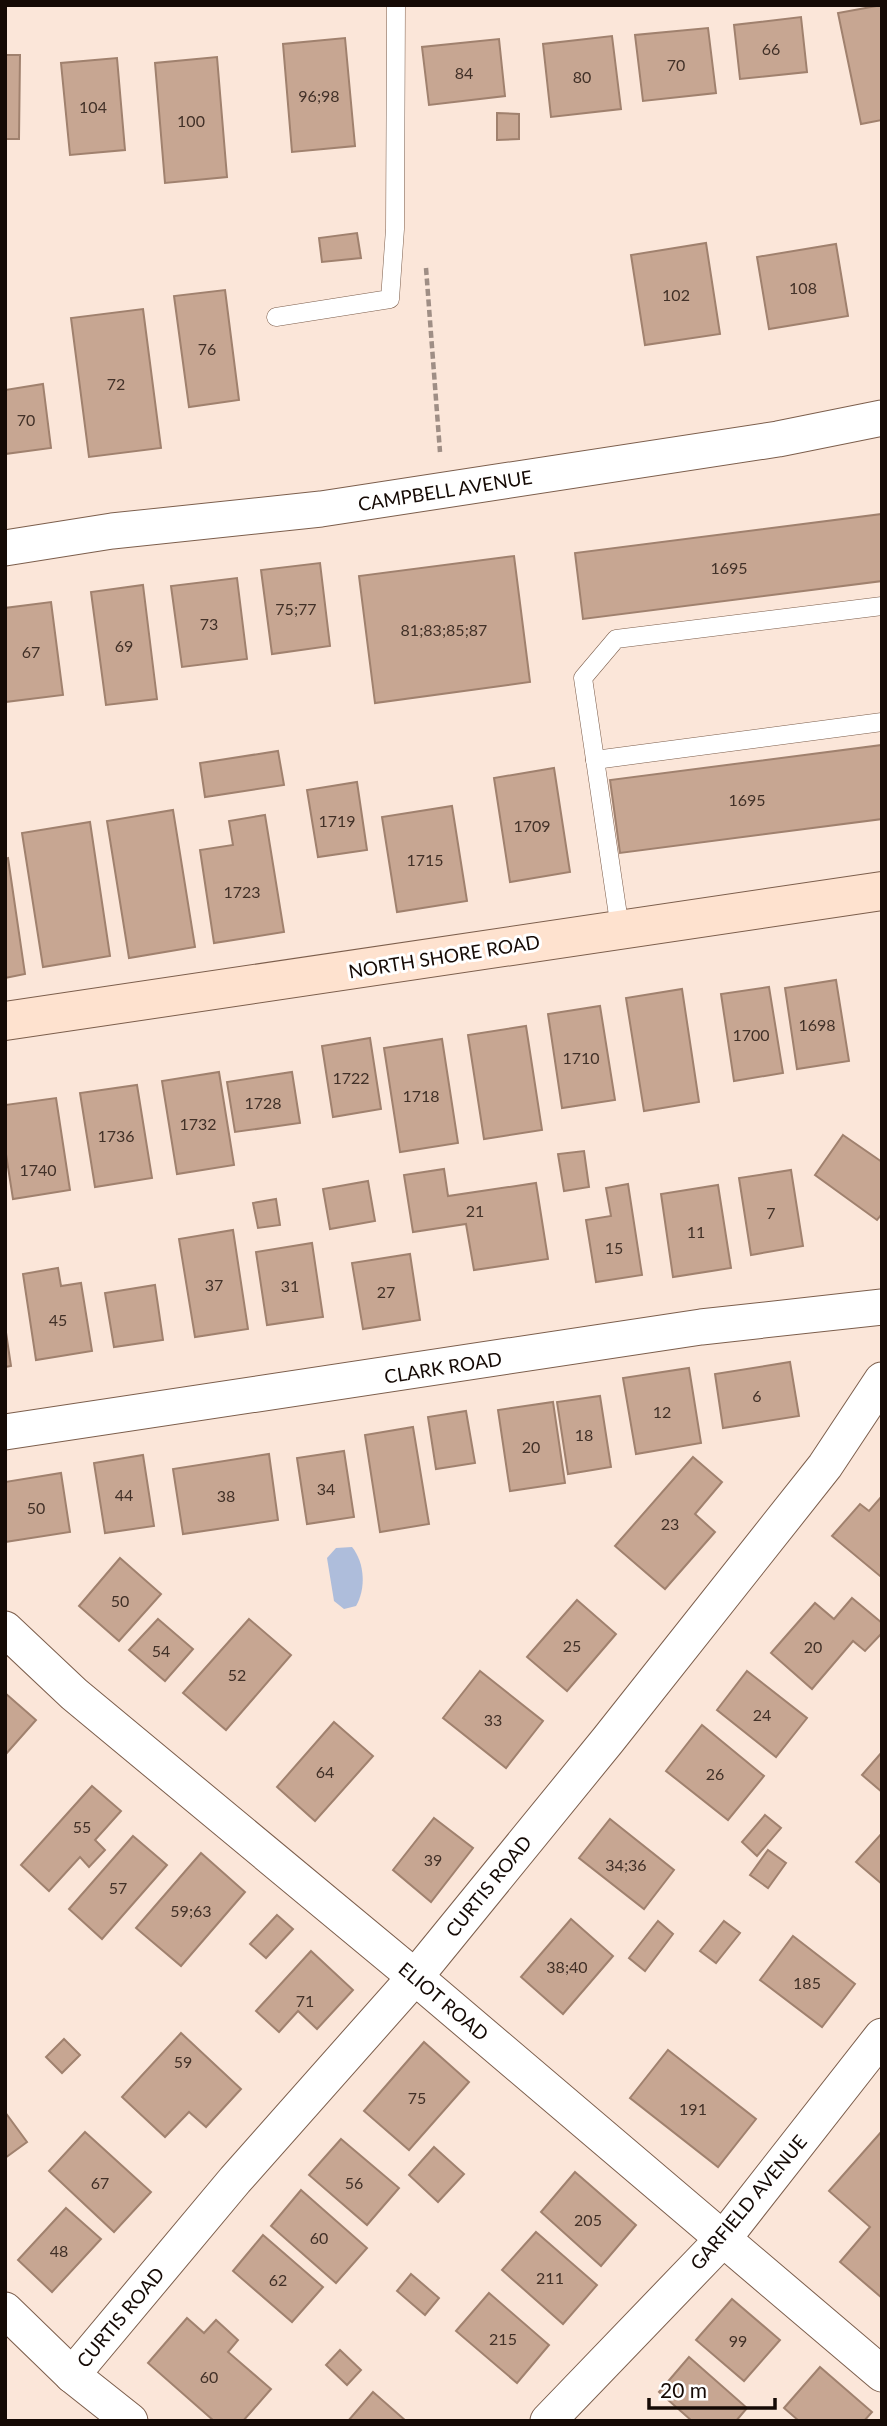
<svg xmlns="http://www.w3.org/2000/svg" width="887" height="2426" font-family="Lato,sans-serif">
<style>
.water{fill:#aebddb}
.building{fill:#c7a692;stroke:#a0816e;stroke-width:2}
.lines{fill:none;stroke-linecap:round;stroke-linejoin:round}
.lane-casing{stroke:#7c5e4c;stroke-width:19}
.street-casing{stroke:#7c5e4c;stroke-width:37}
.secondary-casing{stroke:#7c5e4c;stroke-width:40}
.path{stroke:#9f8e85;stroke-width:4.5;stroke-dasharray:7 3.5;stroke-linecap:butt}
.lane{stroke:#fff;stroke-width:18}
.street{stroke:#fff;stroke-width:35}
.secondary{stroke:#fee2cf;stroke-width:38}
.labels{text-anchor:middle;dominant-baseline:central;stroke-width:6;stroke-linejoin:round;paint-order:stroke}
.number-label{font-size:16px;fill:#423128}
.street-label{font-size:19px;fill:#150a05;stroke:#fff}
</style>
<rect width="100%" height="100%" fill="#fbe6d9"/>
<path class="water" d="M352,1547c13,16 14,42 4,59l-12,3 -10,-8 -7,-43 9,-10z"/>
<g class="building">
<path d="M882,5v115l-21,4 -23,-111z"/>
<path d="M801,17l6,55 -67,7 -6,-54z"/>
<path d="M708,28l8,65 -73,8 -8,-66z"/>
<path d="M612,36l9,73 -70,8 -8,-73z"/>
<path d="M345,38l10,108 -63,6 -9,-108z"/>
<path d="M499,39l6,57 -76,9 -7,-58z"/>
<path d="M5,55h15l-1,84h-14z"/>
<path d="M217,57l10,120 -62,6 -10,-120z"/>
<path d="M117,58l8,92 -55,5 -9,-92z"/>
<path d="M497,113l22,1v25l-22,1z"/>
<path d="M357,233l4,25 -39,4 -3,-24z"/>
<path d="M706,243l14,91 -75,11 -14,-90z"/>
<path d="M836,244l12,72 -79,13 -12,-72z"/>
<path d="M225,290l14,110 -50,7 -15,-111z"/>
<path d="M143,309l18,139 -72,9 -18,-139z"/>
<path d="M43,384l8,64 -46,6v-64z"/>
<path d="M882,514v67l-299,38 -8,-66z"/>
<path d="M514,556l16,126 -155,21 -16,-127z"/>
<path d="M320,563l10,83 -58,8 -11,-84z"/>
<path d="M237,578l10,81 -65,8 -11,-81z"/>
<path d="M143,585l14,114 -51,6 -15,-113z"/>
<path d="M51,602l12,93 -58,7v-94z"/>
<path d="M882,745v74l-262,34 -10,-73z"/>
<path d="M278,751l6,34 -79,12 -5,-34z"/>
<path d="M554,768l16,104 -60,10 -16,-104z"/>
<path d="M357,782l10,68 -49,7 -11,-67z"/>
<path d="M452,806l15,95 -70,11 -15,-95z"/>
<path d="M173,810l22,137 -66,11 -22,-137z"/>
<path d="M265,815l19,117 -70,11 -14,-93 33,-5 -4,-24z"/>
<path d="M90,822l20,134 -67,11 -21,-134z"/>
<path d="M8,858l17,116 -20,4v-119z"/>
<path d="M836,980l13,81 -52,8 -12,-81z"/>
<path d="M769,987l14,86 -49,8 -13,-87z"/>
<path d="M682,989l17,113 -55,9 -18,-113z"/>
<path d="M600,1006l15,94 -53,8 -14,-94z"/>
<path d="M526,1026l16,104 -58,9 -16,-104z"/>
<path d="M370,1038l11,71 -48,8 -11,-71z"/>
<path d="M442,1039l16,104 -58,9 -16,-104z"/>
<path d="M219,1072l15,93 -57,9 -15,-93z"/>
<path d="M292,1072l8,51 -65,9 -8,-50z"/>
<path d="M137,1085l15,93 -57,9 -15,-94z"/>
<path d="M56,1098l14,92 -57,9 -8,-51v-43z"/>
<path d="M843,1135l39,27v52l-5,6 -62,-45z"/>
<path d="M584,1151l5,36 -25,4 -6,-37z"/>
<path d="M444,1169l4,27 88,-13 12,76 -74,11 -8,-46 -53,8 -9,-57z"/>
<path d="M791,1170l12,76 -52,9 -12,-77z"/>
<path d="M368,1181l7,40 -45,8 -7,-40z"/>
<path d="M628,1184l14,91 -46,7 -10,-62 25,-4 -5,-28z"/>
<path d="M718,1185l13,83 -58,9 -12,-83z"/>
<path d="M276,1199l4,26 -22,3 -5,-25z"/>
<path d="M233,1230l15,99 -53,8 -16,-98z"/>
<path d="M312,1243l11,74 -56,8 -11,-73z"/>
<path d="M410,1254l10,66 -57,9 -11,-66z"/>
<path d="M58,1268l3,18 20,-3 11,68 -56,9 -13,-86z"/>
<path d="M155,1285l8,55 -49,7 -9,-54z"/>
<path d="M5,1326l6,40 -6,1z"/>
<path d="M790,1362l9,54 -76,12 -8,-54z"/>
<path d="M689,1368l12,75 -65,11 -13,-76z"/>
<path d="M600,1396l11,71 -43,7 -11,-72z"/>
<path d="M553,1402l12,81 -55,8 -12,-81z"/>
<path d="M466,1411l9,52 -39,6 -8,-52z"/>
<path d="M413,1427l16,97 -49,8 -15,-97z"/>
<path d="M344,1451l10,66 -47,7 -10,-66z"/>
<path d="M269,1454l9,66 -95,14 -10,-65z"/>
<path d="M143,1455l11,71 -49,7 -11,-70z"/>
<path d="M693,1457l29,25 -27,32 20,18 -50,57 -50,-43z"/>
<path d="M61,1473l9,59 -65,10v-60z"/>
<path d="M882,1496v78l-2,2 -48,-40 28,-32 9,7z"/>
<path d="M120,1558l41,36 -42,47 -40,-35z"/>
<path d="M852,1598l30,25v10l-17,18 -12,-10 -41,48 -41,-36 44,-50 19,16z"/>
<path d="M577,1600l39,34 -49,57 -40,-34z"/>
<path d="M158,1619l35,30 -28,32 -36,-31z"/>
<path d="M249,1619l42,36 -65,75 -43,-37z"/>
<path d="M480,1671l63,50 -37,47 -63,-50z"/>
<path d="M747,1671l60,47 -31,39 -59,-47z"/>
<path d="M5,1693l31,27 -31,35z"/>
<path d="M334,1722l39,34 -58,65 -38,-34z"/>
<path d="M702,1725l62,51 -36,44 -62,-49z"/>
<path d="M882,1752v40l-20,-17z"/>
<path d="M92,1786l29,25 -26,29 10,10 -16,17 -9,-10 -31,34 -28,-26z"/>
<path d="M765,1815l16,13 -24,28 -15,-14z"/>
<path d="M434,1818l39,30 -42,54 -38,-32z"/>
<path d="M610,1819l64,51 -30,39 -65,-51z"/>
<path d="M882,1833v51l-26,-22z"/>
<path d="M133,1836l34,29 -65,74 -33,-30z"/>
<path d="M768,1850l18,13 -18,25 -18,-13z"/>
<path d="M201,1853l44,39 -64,74 -45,-38z"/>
<path d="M277,1915l16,14 -27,29 -16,-14z"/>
<path d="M571,1919l42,37 -50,58 -42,-37z"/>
<path d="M658,1921l15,13 -28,37 -16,-13z"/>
<path d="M724,1921l16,12 -24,30 -16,-12z"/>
<path d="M793,1936l62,48 -33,43 -62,-47z"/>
<path d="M311,1951l42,39 -36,39 -19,-18 -19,21 -23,-21z"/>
<path d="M181,2033l60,56 -35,38 -17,-15 -24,25 -43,-40z"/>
<path d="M64,2039l16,16 -18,18 -16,-16z"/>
<path d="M424,2042l45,40 -60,68 -45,-39z"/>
<path d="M668,2050l88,69 -38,48 -88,-69z"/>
<path d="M5,2112l22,30 -22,16z"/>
<path d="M882,2131l-1,88 1,79 -42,-36 30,-35 -41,-36z"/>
<path d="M85,2132l66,60 -37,40 -65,-61z"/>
<path d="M341,2139l58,49 -32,37 -58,-50z"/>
<path d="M434,2147l30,27 -26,28 -29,-27z"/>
<path d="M575,2172l61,53 -35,41 -60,-54z"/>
<path d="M301,2190l66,58 -31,35 -65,-57z"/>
<path d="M66,2208l35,31 -49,53 -34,-32z"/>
<path d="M536,2232l61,53 -34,39 -61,-54z"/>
<path d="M263,2235l60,52 -31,35 -59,-51z"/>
<path d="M411,2274l28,24 -14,17 -28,-24z"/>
<path d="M489,2293l60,52 -32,38 -61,-52z"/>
<path d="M732,2299l48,41 -36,41 -48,-41z"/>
<path d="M187,2318l17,15 12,-13 22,20 -10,12 43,37 -28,32h-29l-66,-58z"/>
<path d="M340,2350l21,20 -14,15 -21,-20z"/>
<path d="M689,2357l58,51 -11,13h-44l-33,-29z"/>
<path d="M820,2367l52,45 -8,9h-65l-15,-13z"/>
<path d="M373,2392l33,29h-58z"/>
</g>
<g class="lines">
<defs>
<g id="lane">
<path d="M276,317l114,-18 5,-70 1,-224"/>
<path d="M595,760l287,-38"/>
<path d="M620,929l-37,-251 33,-39 266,-33"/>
</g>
<g id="street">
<path d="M5,548l107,-17 209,-22 457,-70 104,-21"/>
<path d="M5,1432l696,-105 181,-20"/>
<path d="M5,1629l69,65 341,283 467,397"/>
<path d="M5,2310l67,65 58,46"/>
<path d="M72,2375l163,-195 180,-203 193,-237 217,-274 57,-86"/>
<path d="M548,2421l175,-182 159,-203"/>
</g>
<path id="secondary" d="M5,1021l877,-130"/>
</defs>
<use href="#lane" class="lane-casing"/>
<use href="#street" class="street-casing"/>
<use href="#secondary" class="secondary-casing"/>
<path class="path" d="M426,268l14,184"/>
<use href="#lane" class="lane"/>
<use href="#street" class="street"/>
<use href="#secondary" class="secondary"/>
</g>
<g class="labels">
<g class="number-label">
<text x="771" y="48">66</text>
<text x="676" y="64">70</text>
<text x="464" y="72">84</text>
<text x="582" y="76">80</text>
<text x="319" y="95">96;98</text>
<text x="93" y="106">104</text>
<text x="191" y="120">100</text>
<text x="803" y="287">108</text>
<text x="676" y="294">102</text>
<text x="207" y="348">76</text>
<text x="116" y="383">72</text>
<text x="26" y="419">70</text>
<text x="729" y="567">1695</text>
<text x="296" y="608">75;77</text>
<text x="209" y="623">73</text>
<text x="444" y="629">81;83;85;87</text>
<text x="124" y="645">69</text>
<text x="31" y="651">67</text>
<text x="747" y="799">1695</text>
<text x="337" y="820">1719</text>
<text x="532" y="825">1709</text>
<text x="425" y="859">1715</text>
<text x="242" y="891">1723</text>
<text x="817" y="1024">1698</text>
<text x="751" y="1034">1700</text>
<text x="581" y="1057">1710</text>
<text x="351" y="1077">1722</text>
<text x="421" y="1095">1718</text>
<text x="263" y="1102">1728</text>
<text x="198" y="1123">1732</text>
<text x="116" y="1135">1736</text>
<text x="38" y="1169">1740</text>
<text x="475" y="1210">21</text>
<text x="771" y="1212">7</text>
<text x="696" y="1231">11</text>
<text x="614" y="1247">15</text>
<text x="214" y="1284">37</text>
<text x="290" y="1285">31</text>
<text x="386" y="1291">27</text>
<text x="58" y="1319">45</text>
<text x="757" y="1395">6</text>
<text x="662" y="1411">12</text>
<text x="584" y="1434">18</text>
<text x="531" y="1446">20</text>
<text x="326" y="1488">34</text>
<text x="124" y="1494">44</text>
<text x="226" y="1495">38</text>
<text x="36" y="1507">50</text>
<text x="670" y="1523">23</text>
<text x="120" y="1600">50</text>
<text x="572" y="1645">25</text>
<text x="813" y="1646">20</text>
<text x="161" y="1650">54</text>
<text x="237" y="1674">52</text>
<text x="762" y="1714">24</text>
<text x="493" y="1719">33</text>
<text x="325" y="1771">64</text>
<text x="715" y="1773">26</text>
<text x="82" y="1826">55</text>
<text x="433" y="1859">39</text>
<text x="626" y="1864">34;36</text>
<text x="118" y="1887">57</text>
<text x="191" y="1910">59;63</text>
<text x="567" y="1966">38;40</text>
<text x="807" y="1982">185</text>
<text x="305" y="2000">71</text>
<text x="183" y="2061">59</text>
<text x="417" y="2097">75</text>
<text x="693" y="2108">191</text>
<text x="100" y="2182">67</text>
<text x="354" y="2182">56</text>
<text x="588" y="2219">205</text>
<text x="319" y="2237">60</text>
<text x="59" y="2250">48</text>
<text x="550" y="2277">211</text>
<text x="278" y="2279">62</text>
<text x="503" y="2338">215</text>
<text x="738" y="2340">99</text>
<text x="209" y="2376">60</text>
</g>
<g class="street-label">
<text transform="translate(445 490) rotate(-9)">CAMPBELL AVENUE</text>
<text transform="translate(444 956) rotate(-9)">NORTH SHORE ROAD</text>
<text transform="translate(443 1367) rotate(-9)">CLARK ROAD</text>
<text transform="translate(488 1886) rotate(-51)">CURTIS ROAD</text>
<text transform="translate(444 2001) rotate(40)">ELIOT ROAD</text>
<text transform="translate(748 2202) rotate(-50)">GARFIELD AVENUE</text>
<text transform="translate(120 2317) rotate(-50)">CURTIS ROAD</text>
</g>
</g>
<rect width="887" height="2426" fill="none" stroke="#150a05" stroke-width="14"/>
<path d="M649 2398v10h126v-10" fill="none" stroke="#150a05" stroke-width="3.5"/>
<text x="660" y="2398" font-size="21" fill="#150a05" stroke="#ffffff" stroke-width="5" paint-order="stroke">20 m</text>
</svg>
